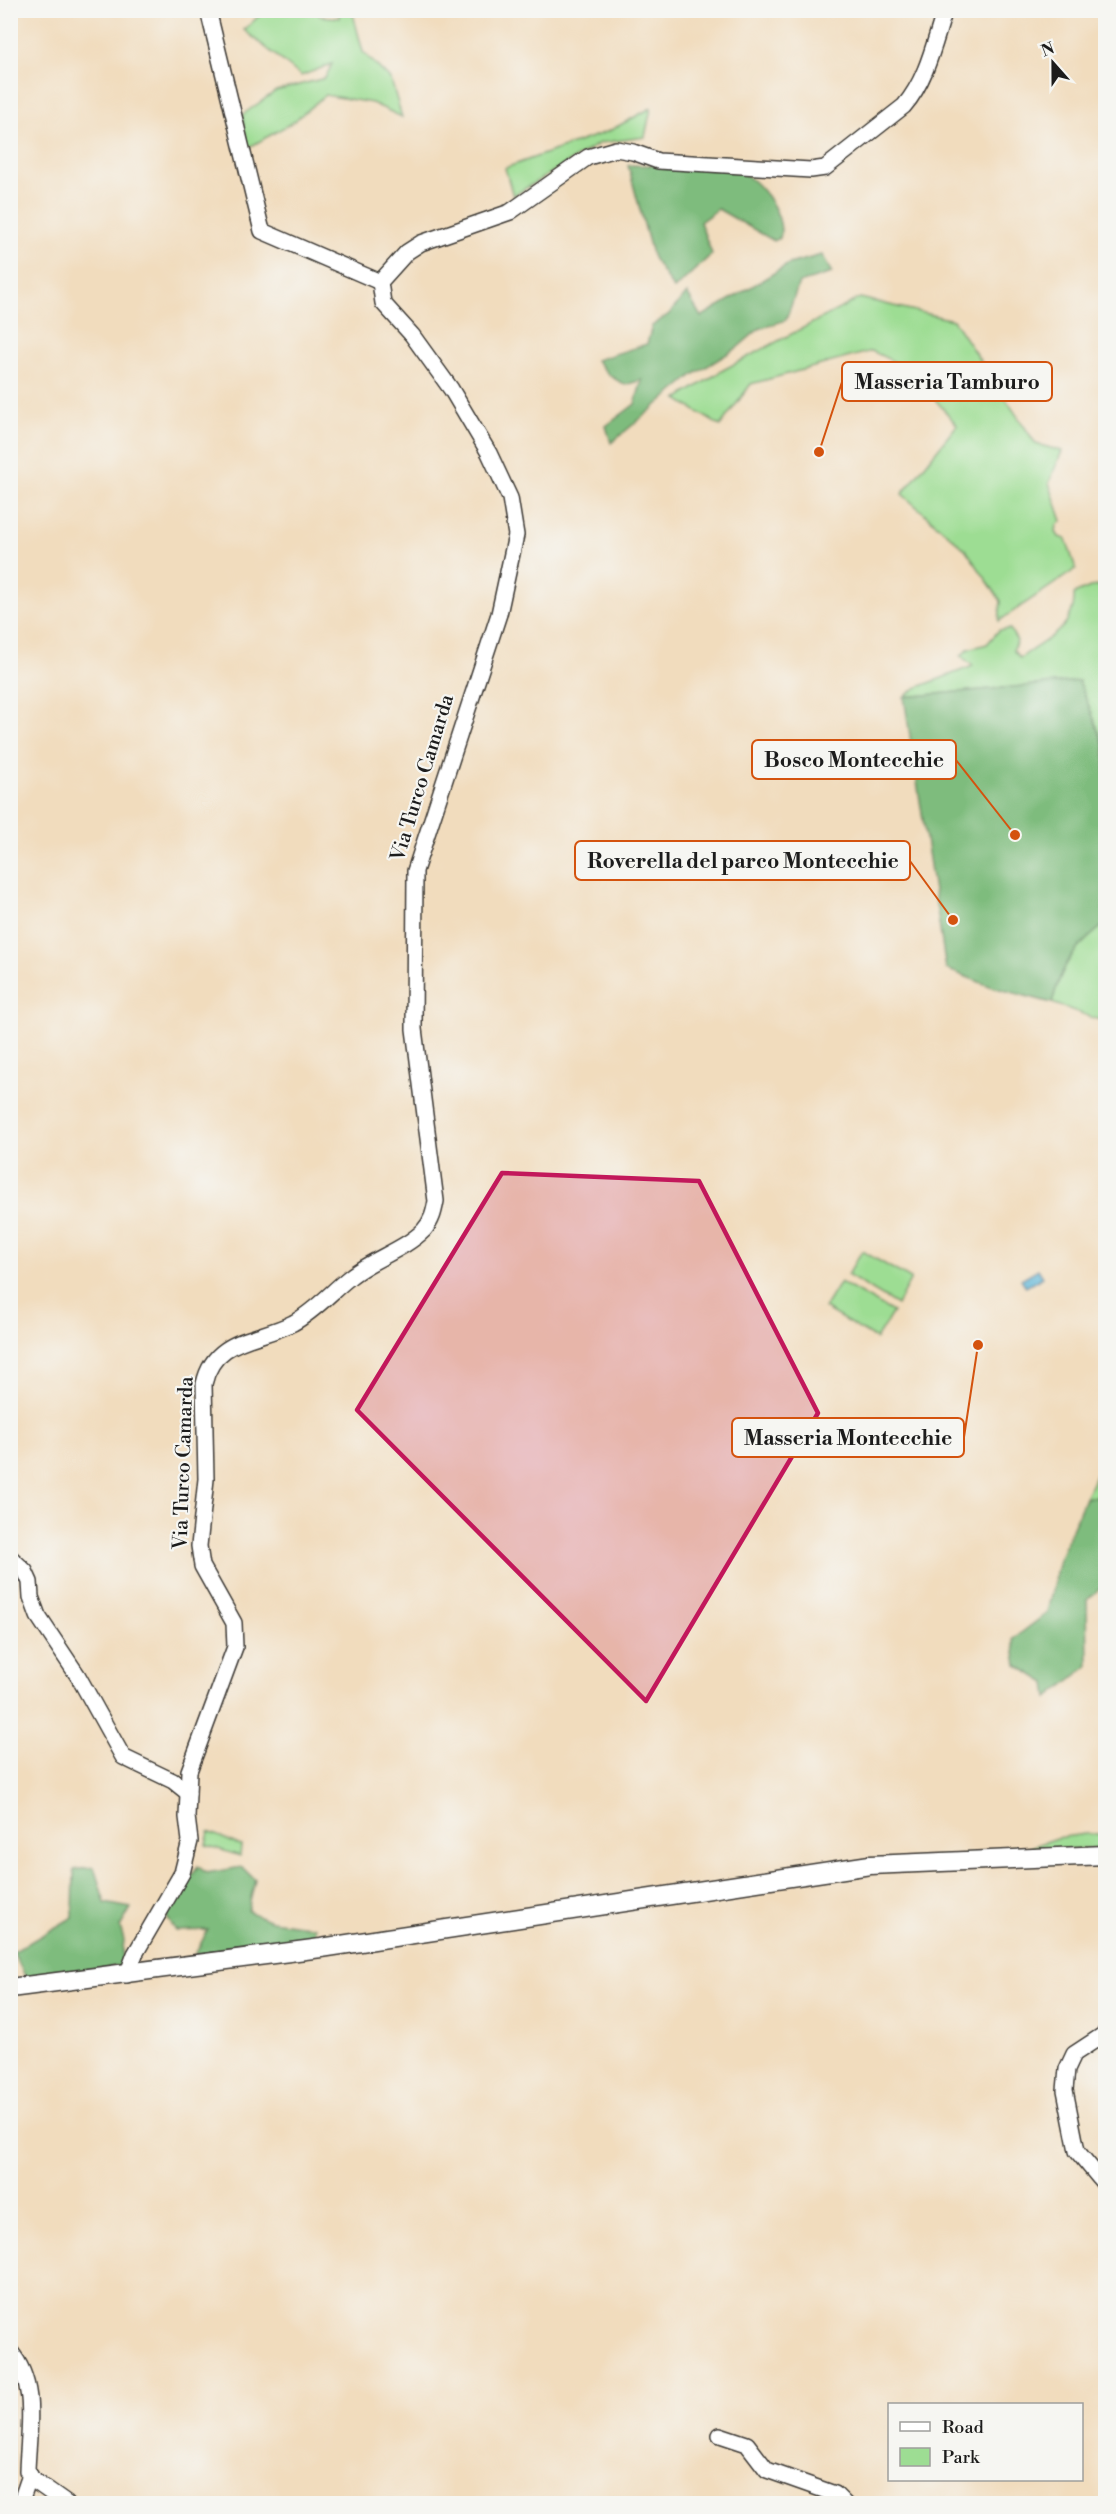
<svg xmlns="http://www.w3.org/2000/svg" width="1116" height="2514" font-family="'Libre Bodoni',serif">
<style>
.green{fill:#9ddd93;stroke:#5c7c58;stroke-width:1.5}
.forest{fill:#7ebc7d;stroke:#4d6c4c;stroke-width:1.5}
.water{fill:#58b2d5;stroke:#3a6778;stroke-width:1.5}
.lines{fill:none;stroke-linecap:round;stroke-linejoin:round}
.minor-casing{stroke:#3c3934;stroke-width:18}
.major-casing{stroke:#3c3934;stroke-width:21}
.minor{stroke:#fff;stroke-width:15}
.major{stroke:#fff;stroke-width:18}
.marked{fill:#c2185b;fill-opacity:0.2;stroke:#c2185b;stroke-width:4.5;stroke-linejoin:round}
.labels{text-anchor:middle;dominant-baseline:central;stroke-width:4.5;stroke-linejoin:round;paint-order:stroke}
.street-label{font-size:20px;fill:#1c1c1c;stroke:#f6f6f2}
.leader{fill:none;stroke:#d4530e;stroke-width:2}
.callout-dot{fill:#d4530e;stroke:#f6f6f2;stroke-width:2}
.callout{fill:#f6f6f2;stroke:#d4530e;stroke-width:2}
.callout-label{font-size:21px;text-anchor:middle;font-weight:bold;fill:#1c1c1c}
</style>
<rect width="100%" height="100%" fill="#f6f6f2"/>
<filter id="ink" filterUnits="userSpaceOnUse"><feTurbulence type="fractalNoise" baseFrequency=".0167" numOctaves="2"/><feDisplacementMap in="SourceGraphic" scale="12" xChannelSelector="R" yChannelSelector="G"/><feConvolveMatrix kernelMatrix="1 2 1 2 8 2 1 2 1" color-interpolation-filters="sRGB"/></filter>
<filter id="wash" filterUnits="userSpaceOnUse"><feTurbulence type="fractalNoise" baseFrequency=".008" numOctaves="4" result="noise"/><feDisplacementMap in="SourceGraphic" scale="24" xChannelSelector="R" yChannelSelector="G"/><feGaussianBlur stdDeviation="1.35" result="paint"/><feColorMatrix in="noise" values="0 0 0 0 0 0 0 0 0 0 0 0 0 0 0 0 0 1.4 0 .05"/><feComposite in="paint" operator="in"/></filter>
<g filter="url(#wash)">
<rect width="100%" height="100%" fill="#f1dcbd"/>
<g class="green">
<path d="M352,10l11,42 28,28 11,37 -30,-14 -47,-8 -32,27 -45,26 -6,-33 34,-24 49,-13 7,-14 -31,12 -57,-46 20,-19h54l2,5 20,2 -3,-7z"/>
<path d="M651,108l-6,29 -45,6 -87,53 -8,-28 104,-37z"/>
<path d="M860,298l93,22 83,124 26,7 -13,32 13,38 -5,4 -1,7 3,5 7,2 10,30 -77,52 2,-20 -35,-51 -64,-56 55,-69 -48,-56 -37,-18 -121,33 -31,42 -43,-27 46,-29z"/>
<path d="M1105,585v162l-26,-66 -175,16 12,-9 57,-22 -12,-10 7,-7 19,-5 12,-14 11,-1 7,12 -4,9 7,8c26,-19 56,-30 54,-64l16,-7z"/>
<path d="M1105,924v98l-53,-19c10,-40 21,-54 53,-79z"/>
<path d="M862,1251l49,28 -14,26 -50,-30z"/>
<path d="M840,1282l53,30 -17,27 -52,-31z"/>
<path d="M1105,1455v40l-20,3z"/>
<path d="M209,1832l32,14 -1,10 -34,-11z"/>
<path d="M1085,1834h20v14l-83,2 35,-12z"/>
</g>
<g class="forest">
<path d="M628,165c33,1 70,-2 102,3 24,4 57,46 50,70l-6,3 -56,-32 -18,13 12,32 -38,35 -21,-31z"/>
<path d="M822,255l10,18 -33,10 -13,37 -27,9 -22,19 -44,27 -82,68 -5,-17 29,-22 7,-24 -17,5 -15,-9 -14,-16 51,-16 5,-18 17,-12 18,-21 14,24 88,-53z"/>
<path d="M1079,681l26,66v177c-32,25 -43,39 -53,79l-60,-16 -46,-18 -42,-272z"/>
<path d="M1105,1495v89l-18,16 1,66 -40,32 -2,-15 -29,-18 -4,-26 34,-26 12,-53 26,-62z"/>
<path d="M198,1866l8,7 36,-6 13,13 -7,31 23,10 44,6 -1,13 -115,18 -3,-6 12,-22 -32,1 -10,-15z"/>
<path d="M94,1867l11,36 26,5 -11,19 4,13 -3,26 -95,12 -13,-26 60,-35 1,-47z"/>
</g>
<path class="water" d="M1038,1269l5,8 -17,10 -5,-8z"/>
</g>
<g filter="url(#ink)">
<g class="lines">
<defs>
<g id="minor">
<path d="M208,10l54,221 118,51"/>
<path d="M10,1557l15,14 5,11 1,15 7,19 40,60 45,81 50,24 15,12"/>
<path d="M127,1975l8,-21 47,-81 8,-32 -3,-24 2,-46 46,-124 -1,-24 -32,-57 -3,-20 7,-67 -2,-95c10,-47 54,-43 89,-61 22,-12 38,-31 57,-46 22,-18 54,-27 74,-47 8,-9 10,-18 12,-29l-22,-172 1,-158 84,-257 17,-79 -6,-37 -21,-45 -38,-64 -39,-54 -29,-32 -3,-21 27,-30 14,-9 89,-31 78,-55 28,-8 17,3 25,9 153,9 14,-2 79,-62c23,-27 30,-63 41,-96"/>
<path d="M1106,2033l-32,21 -7,15 -2,21 12,61 29,35"/>
<path d="M10,2351c29,34 18,80 17,120l6,9 34,24"/>
<path d="M720,2435l27,9 20,26 68,24 10,10"/>
<path d="M20,2504l10,-29"/>
</g>
<path id="major" d="M10,1988l311,-40 549,-83 236,-10"/>
</defs>
<use href="#minor" class="minor-casing"/>
<use href="#major" class="major-casing"/>
<use href="#minor" class="minor"/>
<use href="#major" class="major"/>
</g>
</g>
<path class="marked" d="M502,1173l197,8 119,232 -172,288 -289,-291z"/>
<g class="labels">
<g class="street-label">
<text transform="translate(423 778) rotate(-73)">Via Turco Camarda</text>
<text transform="translate(184 1463) rotate(-88)">Via Turco Camarda</text>
</g>
</g>
<path class="leader" d="M819 452L842 382M1015 835L956 760M953 920L910 861M978 1345L964 1437"/>
<g class="callout-dot">
<circle cx="819" cy="452" r="6"/>
<circle cx="1015" cy="835" r="6"/>
<circle cx="953" cy="920" r="6"/>
<circle cx="978" cy="1345" r="6"/>
</g>
<g class="callout">
<rect x="842" y="362" width="210" height="39" rx="6"/>
<rect x="752" y="740" width="204" height="39" rx="6"/>
<rect x="575" y="841" width="335" height="39" rx="6"/>
<rect x="732" y="1418" width="232" height="39" rx="6"/>
</g>
<g class="callout-label">
<text x="947" y="389">Masseria Tamburo</text>
<text x="854" y="767">Bosco Montecchie</text>
<text x="743" y="868">Roverella del parco Montecchie</text>
<text x="848" y="1445">Masseria Montecchie</text>
</g>
<rect width="1116" height="2514" fill="none" stroke="#f6f6f2" stroke-width="36"/>
<rect x="888" y="2403" width="195" height="78" fill="#f6f6f2" stroke="#9f9f9c" stroke-width="1.5"/>
<rect x="900" y="2422" width="30" height="9" fill="#ffffff" stroke="#9f9f9c" stroke-width="1.5"/>
<text x="942" y="2433" font-size="18" fill="#1c1c1c">Road</text>
<rect x="900" y="2448" width="30" height="18" fill="#9ddd93" stroke="#9f9f9c" stroke-width="1.5"/>
<text x="942" y="2463" font-size="18" fill="#1c1c1c">Park</text>
<g transform="translate(1053 63) rotate(339)" stroke="#f6f6f2" stroke-width="4.5" paint-order="stroke">
<path d="M0-4.5L10 22L0 15L-10 22Z" fill="#1c1c1c"/>
<text y="-9" font-size="16" font-weight="bold" text-anchor="middle" fill="#1c1c1c">N</text>
</g>
</svg>
